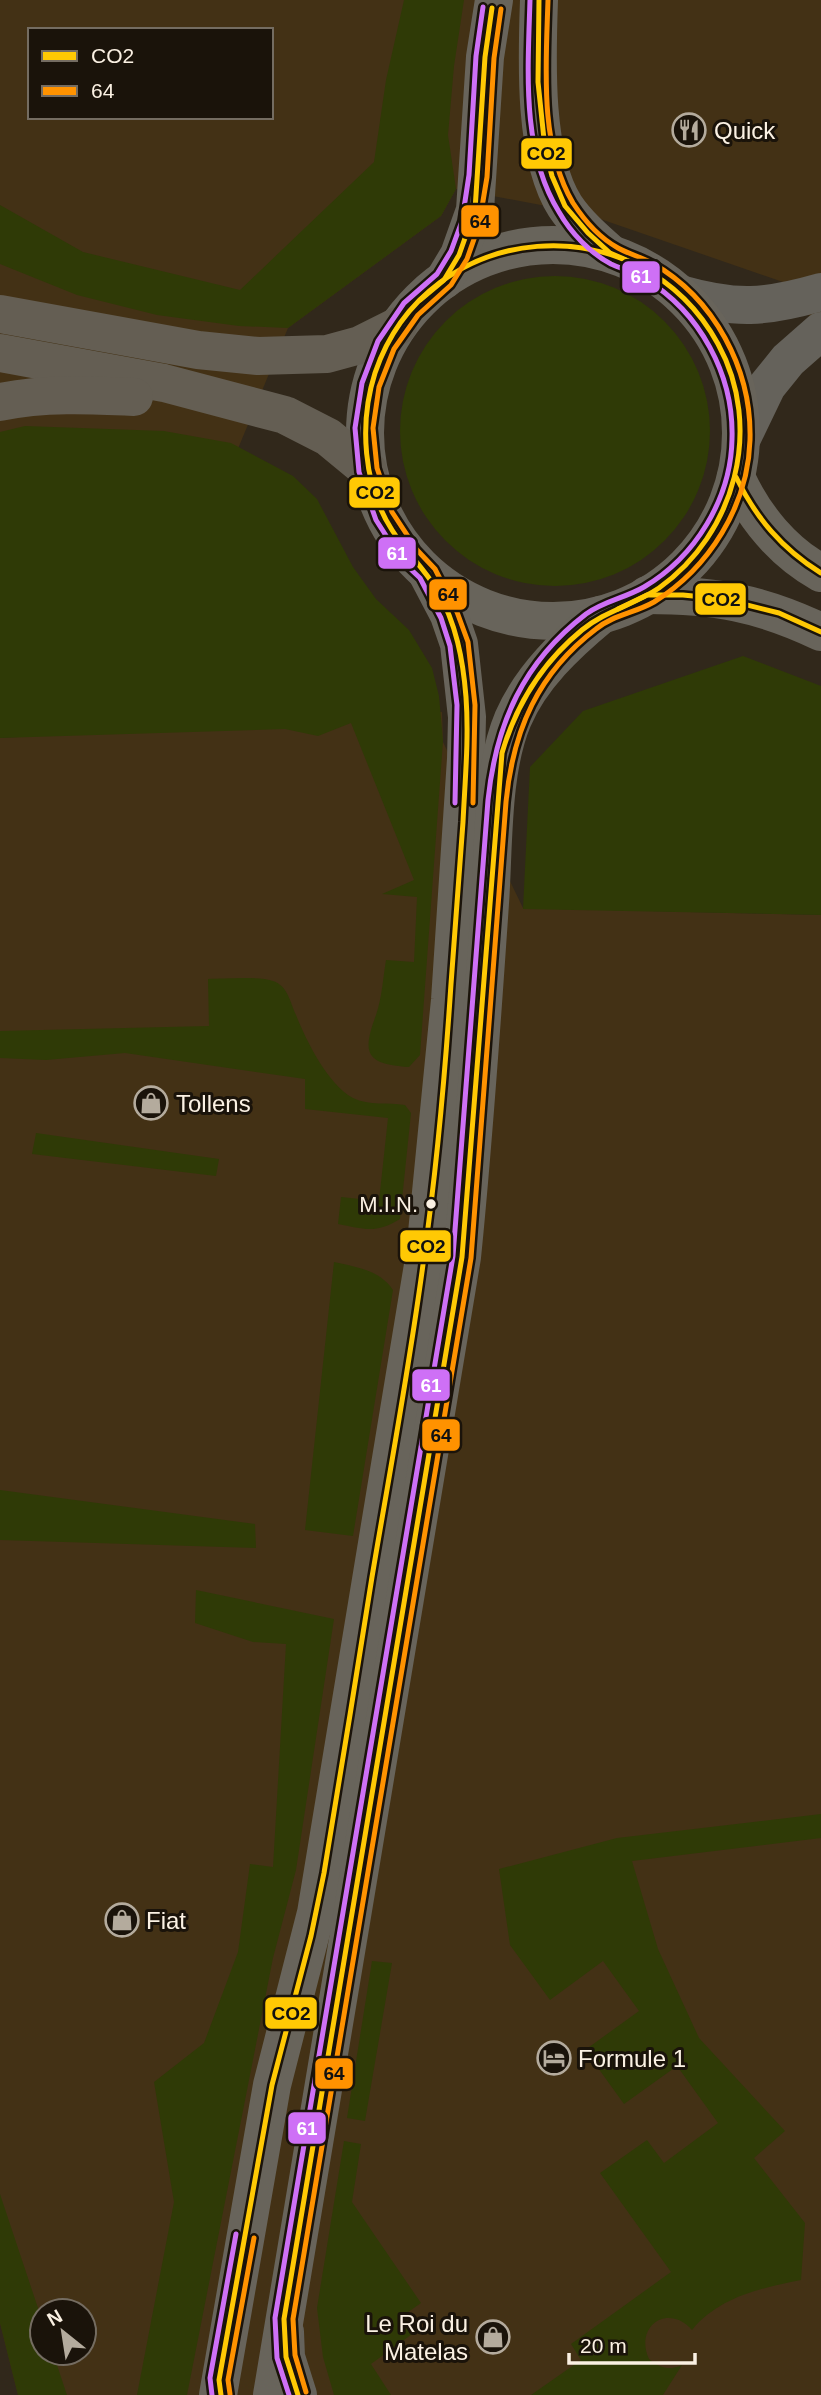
<svg xmlns="http://www.w3.org/2000/svg" width="821" height="2395" font-family="Arial,sans-serif">
<style>
.built{fill:#433115;fill-rule:evenodd}
.green{fill:#2f3a06}
.lines{fill:none;stroke-linecap:round;stroke-linejoin:round}
.street{stroke:#65625b;stroke-width:38}
.secondary{stroke:#68645b;stroke-width:38}
.highway{stroke:#645e53;stroke-width:38}
.bus-1-casing{stroke:#1a130a;stroke-width:10}
.bus-2-casing{stroke:#1a130a;stroke-width:10}
.bus-3-casing{stroke:#1a130a;stroke-width:10}
.bus-1{stroke:#ffc904;stroke-width:5}
.bus-2{stroke:#ff9200;stroke-width:5}
.bus-3{stroke:#ce70f6;stroke-width:5}
.bus-dot{fill:#fbf1e3;stroke:#1a130a;stroke-width:2.5}
.labels{text-anchor:middle;dominant-baseline:central;stroke-width:6;stroke-linejoin:round;paint-order:stroke}
.bus-label{font-size:22px;fill:#fbf1e3;stroke:#1a130a;text-anchor:end}
.poi-label{font-size:24px;fill:#fbf1e3;stroke:#1a130a;text-anchor:start}
.line-badge{stroke:#1a130a;stroke-width:2.5}
.badge-label{font-size:19px;text-anchor:middle;font-weight:bold;fill:#fff}
.pale-badge-label{font-size:19px;text-anchor:middle;font-weight:bold;fill:#111}
</style>
<rect width="100%" height="100%" fill="#31281b"/>
<g class="built">
<path d="M0,0h821v331l-38,-49 -200,-69 -127,-24 -15,27 -153,112 -51,123 -237,-9zM30,30h241v87h-241z"/>
<path d="M442,712l1,30 80,166 298,7v1480h-803l-18,-72v-1585zM42,2311h42v42h-42z"/>
</g>
<g class="green">
<path d="M404,0h60l-10,66 -6,69 8,54 -15,27 -153,112 -49,-2 -82,-11 -80,-20 -77,-31v-59l83,47 157,38 134,-128 12,-82z"/>
<circle cx="555" cy="431" r="155"/>
<path d="M25,426l139,5 67,12 62,33 24,23 36,68 23,32 33,31 23,38 7,28 4,45 -23,314 -11,12c-44,-3 -47,-14 -33,-52 6,-17 7,-37 10,-55l28,2 3,-65 -35,-3 32,-14 -63,-157 -33,13 -33,-7 -285,9v-306z"/>
<path d="M743,656l78,30v229l-298,-6 7,-142 53,-56z"/>
<path d="M208,979c16,0 52,-3 65,2 15,5 17,21 23,34 10,25 32,70 57,83 16,8 35,4 52,7l6,8 -11,106c-24,15 -36,10 -62,5l3,-27 38,4 9,-83 -83,-9v-30l-180,-26 -79,7 -46,-2v-27l209,-5z"/>
<path d="M36,1133l183,26 -3,17 -184,-22z"/>
<path d="M334,1262c22,5 46,8 59,28l-40,246 -48,-6z"/>
<path d="M0,1490l255,34 1,24 -256,-8z"/>
<path d="M196,1590l138,29 -38,251 -23,88 -86,437h-50l37,-193 -20,-120 50,-39 34,-91 12,-88 23,3 13,-223 -33,-2 -58,-19z"/>
<path d="M821,1814v24l-189,23 26,88 41,89 86,93 -31,27 51,65 -4,57c-40,8 -82,17 -109,50 -24,-27 -58,-4 -43,29 11,9 20,12 33,6l-19,30h-132l50,-35 -10,-16 100,-72 -71,-99 47,-33 17,23 54,-40 -41,-57 -53,38 -39,-54 54,-39 -36,-50 -53,39 -40,-55 -11,-76 118,-31z"/>
<path d="M372,1961l20,2 -27,158 -18,-3z"/>
<path d="M344,2141l17,3 -9,58 69,101 -17,12 11,17 -44,32 20,31h-57l-11,-38 -6,-49z"/>
<path d="M0,2194l42,126v33h11l14,42h-49l-18,-72z"/>
</g>
<g class="lines">
<g class="street">
<path d="M680,294c56,16 85,14 141,-2"/>
<path d="M741,440l26,-54 21,-26 33,-29"/>
<path d="M285,2332l1,25 12,38"/>
</g>
<g class="secondary">
<path d="M539,0c-2,58 -6,156 26,206 12,18 29,33 45,47"/>
<circle cx="553" cy="433" r="188"/>
<path d="M444,280l15,-25 16,-45 10,-153 9,-57"/>
<path d="M736,477c18,40 47,75 85,96"/>
<path d="M647,595c68,0 113,8 174,37"/>
<path d="M218,2395l54,-310 44,-172 109,-660 25,-253 16,-241 1,-42 -8,-73 -10,-29 -22,-42"/>
<path d="M272,2395l190,-1138c12,-118 20,-236 28,-354 4,-57 1,-132 23,-184 18,-42 53,-75 88,-104"/>
</g>
<g class="highway">
<path d="M0,314l198,36 60,6 69,-2 33,-9 38,-19"/>
<path d="M0,353l164,30 121,32 43,22 40,33"/>
<path d="M0,402c44,-9 89,-7 134,-5"/>
</g>
<defs>
<g id="bus-1">
<path d="M539,0l-1,82 7,67 7,27 13,30 23,27 22,20 30,13"/>
<path d="M420,300l24,-20 15,-25 16,-45 10,-153 7,-49"/>
<path d="M736,477c20,41 46,72 85,96"/>
<path d="M618,609l29,-14h36l40,4 56,14 42,19"/>
<path d="M221,2395l-2,-15 53,-295 39,-149 13,-63c17,-99 32,-197 48,-296 18,-107 38,-213 52,-320 13,-91 21,-182 27,-273 4,-54 8,-108 12,-162 2,-42 6,-83 3,-125 -3,-38 -10,-74 -29,-107 -13,-22 -32,-39 -45,-60 -29,-45 -33,-107 -17,-157 53,-156 265,-172 343,-29 46,84 17,190 -59,244 -25,17 -54,23 -77,42 -39,32 -66,75 -80,123l-40,504 -178,1062 2,38 12,38"/>
</g>
<g id="bus-2">
<path d="M473,803l2,-98 -7,-63 -11,-30 -22,-43 -18,-19 -25,-38 -15,-44 -4,-40 6,-41 15,-38 24,-34 33,-30 16,-26 12,-34 8,-48 7,-119 7,-49"/>
<path d="M306,2392l-11,-37 -2,-36 178,-1061 35,-456c7,-72 32,-129 90,-173 17,-14 39,-16 58,-27 55,-34 94,-96 96,-162 2,-71 -36,-142 -98,-177 -11,-6 -23,-9 -34,-15 -18,-10 -34,-28 -45,-45 -34,-58 -27,-138 -25,-203"/>
<path d="M230,2394l-2,-14 26,-142"/>
</g>
<g id="bus-3">
<path d="M455,803l2,-98 -7,-59 -9,-28 -21,-40 -17,-16 -27,-42 -17,-48 -4,-44 7,-45 16,-42 26,-38 33,-29 14,-23 11,-30 7,-46 7,-119 7,-49"/>
<path d="M212,2395l-2,-17 26,-144"/>
<path d="M289,2395l-12,-37 -2,-40 178,-1062 35,-456c8,-76 35,-138 98,-186 18,-13 39,-16 58,-27 51,-30 87,-88 88,-148 2,-64 -32,-127 -87,-160 -10,-6 -23,-10 -34,-15 -21,-11 -40,-31 -52,-52 -38,-61 -31,-143 -29,-212"/>
</g>
</defs>
<use href="#bus-1" class="bus-1-casing"/>
<use href="#bus-2" class="bus-2-casing"/>
<use href="#bus-3" class="bus-3-casing"/>
<use href="#bus-1" class="bus-1"/>
<use href="#bus-2" class="bus-2"/>
<use href="#bus-3" class="bus-3"/>
</g>
<defs>
<symbol id="restaurant-ring" viewBox="-11 -11 22 22"><circle r="9.5" fill="#1a130a" stroke="#b4ab9d" stroke-width="1.5"/><path d="M-5-6h1v4h1v-4h1v4h1v-4h1v5L-1.5 .5V6h-2V.5L-5-1ZM5-6V6H3V1.5H1.5Q1.5-4 5-6Z" fill="#b4ab9d"/></symbol>
<symbol id="shop-ring" viewBox="-11 -11 22 22"><circle r="9.5" fill="#1a130a" stroke="#b4ab9d" stroke-width="1.5"/><path d="M-5-2.5h2.3a2.7 3.5 0 0 1 5.4 0H5L5.5 6h-11ZM-1.5-2.5h3a1.5 2.3 0 0 0-3 0Z" fill="#b4ab9d"/></symbol>
<symbol id="hotel-ring" viewBox="-11 -11 22 22"><circle r="9.5" fill="#1a130a" stroke="#b4ab9d" stroke-width="1.5"/><path d="M-6-4.5h1.5V1H6V5H4.5V3h-9V5H-6ZM-4 0a1.8 1.8 0 1 1 3.6 0ZM.5 0V-2.5h3Q6-2.5 6 0Z" fill="#b4ab9d"/></symbol>
</defs>
<g fill-rule="evenodd">
<use href="#restaurant-ring" x="670" y="111" width="38" height="38"/>
<use href="#shop-ring" x="132" y="1084" width="38" height="38"/>
<use href="#shop-ring" x="103" y="1901" width="38" height="38"/>
<use href="#hotel-ring" x="535" y="2039" width="38" height="38"/>
<use href="#shop-ring" x="474" y="2318" width="38" height="38"/>
</g>
<circle class="bus-dot" cx="431" cy="1204" r="6"/>
<g class="labels">
<g class="bus-label">
<text x="418" y="1204">M.I.N.</text>
</g>
<g class="poi-label">
<text x="714" y="130">Quick</text>
<text x="176" y="1103">Tollens</text>
<text x="146" y="1920">Fiat</text>
<text x="578" y="2058">Formule 1</text>
<text x="468" y="2323" text-anchor="end">Le Roi du<tspan x="468" dy="28">Matelas</tspan></text>
</g>
</g>
<g class="line-badge">
<rect x="520" y="137" width="53" height="33" rx="7" fill="#ffc904"/>
<rect x="460" y="204" width="40" height="34" rx="7" fill="#ff9200"/>
<rect x="621" y="260" width="40" height="34" rx="7" fill="#ce70f6"/>
<rect x="348" y="476" width="53" height="33" rx="7" fill="#ffc904"/>
<rect x="377" y="536" width="40" height="34" rx="7" fill="#ce70f6"/>
<rect x="428" y="578" width="40" height="33" rx="7" fill="#ff9200"/>
<rect x="694" y="582" width="53" height="34" rx="7" fill="#ffc904"/>
<rect x="399" y="1229" width="53" height="34" rx="7" fill="#ffc904"/>
<rect x="411" y="1368" width="40" height="34" rx="7" fill="#ce70f6"/>
<rect x="421" y="1418" width="40" height="34" rx="7" fill="#ff9200"/>
<rect x="264" y="1996" width="54" height="34" rx="7" fill="#ffc904"/>
<rect x="314" y="2057" width="40" height="33" rx="7" fill="#ff9200"/>
<rect x="287" y="2111" width="40" height="34" rx="7" fill="#ce70f6"/>
</g>
<g class="badge-label">
<text x="641" y="283">61</text>
<text x="397" y="560">61</text>
<text x="431" y="1392">61</text>
<text x="307" y="2135">61</text>
</g>
<g class="pale-badge-label">
<text x="546" y="160">CO2</text>
<text x="480" y="228">64</text>
<text x="375" y="499">CO2</text>
<text x="448" y="601">64</text>
<text x="721" y="606">CO2</text>
<text x="426" y="1253">CO2</text>
<text x="441" y="1442">64</text>
<text x="291" y="2020">CO2</text>
<text x="334" y="2080">64</text>
</g>
<rect x="28" y="28" width="245" height="91" fill="#1a130a" stroke="#746c61" stroke-width="2"/>
<rect x="42" y="51" width="35" height="10" fill="#ffc904" stroke="#746c61" stroke-width="2"/>
<text x="91" y="63" font-size="21" fill="#fbf1e3">CO2</text>
<rect x="42" y="86" width="35" height="10" fill="#ff9200" stroke="#746c61" stroke-width="2"/>
<text x="91" y="98" font-size="21" fill="#fbf1e3">64</text>
<g transform="translate(63 2332) rotate(330)"><circle r="33" fill="#1a130a" stroke="#746c61" stroke-width="2"/>
<path d="M0-5L12 26L0 18L-12 26Z" fill="#b4ab9d"/>
<text y="-10" font-size="19" font-weight="bold" text-anchor="middle" fill="#fbf1e3">N</text>
</g>
<path d="M569 2353v10h126v-10" fill="none" stroke="#fbf1e3" stroke-width="3.5"/>
<text x="580" y="2353" font-size="21" fill="#fbf1e3" stroke="#1a130a" stroke-width="5" paint-order="stroke">20 m</text>
</svg>
